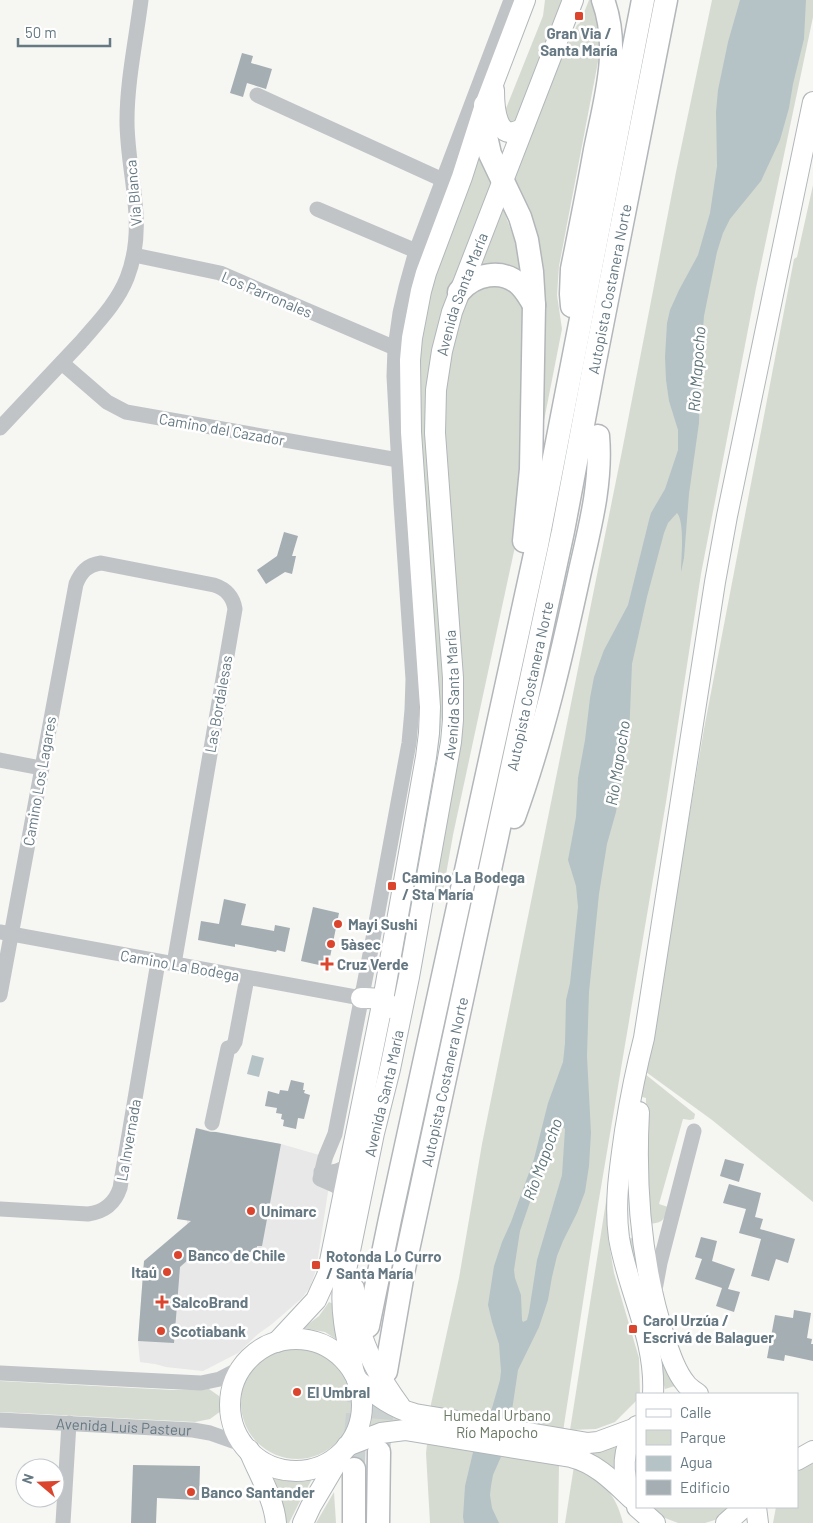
<svg xmlns="http://www.w3.org/2000/svg" width="813" height="1523" font-family="Barlow,sans-serif">
<style>
.built{fill:#e7e8e7}
.green{fill:#d6dbd2}
.water{fill:#b5c3c6;fill-rule:evenodd}
.building{fill:#a4aeb3}
.lines{fill:none;stroke-linecap:round;stroke-linejoin:round}
.highway-tunnel{stroke:#cbd0d1;stroke-width:22;stroke-dasharray:22 11;stroke-linecap:butt}
.major-casing{stroke:#b1b7ba;stroke-width:22}
.highway-casing{stroke:#b3b7ba;stroke-width:25}
.minor{stroke:#c0c4c7;stroke-width:15}
.major{stroke:#fff;stroke-width:20}
.highway{stroke:#fff;stroke-width:22}
.poi-dot{fill:#dc452d;stroke:#fff;stroke-width:2}
.labels{text-anchor:middle;dominant-baseline:central;stroke-width:5;stroke-linejoin:round;paint-order:stroke}
.poi-label{font-size:15px;font-weight:bold;fill:#667983;stroke:#fff;text-anchor:start}
.street-label{font-size:15px;fill:#667983;stroke:#fff}
.park-label{font-size:15px;fill:#6c7b65;stroke:#fff}
.water-label{font-size:16px;font-style:italic;fill:#5e7478;stroke:#fff}
</style>
<rect width="100%" height="100%" fill="#f6f6f3"/>
<path class="built" d="M196,1128l85,16 52,15 -17,111 -6,17 -8,11 -30,26 -14,10 -20,19 -35,18 -37,-4 -11,-3 -15,-2 -2,-21 6,-80 43,-37v-4l-10,-1z"/>
<g class="green">
<path d="M545,0h21l-51,124 -4,-1 -8,-7 40,-100z"/>
<path d="M589,0h4l6,18 2,28 -42,220 -2,29 5,34 -23,117 1,-154 -30,-113 47,-119 12,-18 8,-17 3,-2z"/>
<path d="M712,0h101v17l-57,271 -55,286 -35,228 -68,403 -34,220 -2,19 57,-3 -2,27 -2,2c-22,-16 -27,-17 -54,-21l-2,17 -1,57h-128l-4,-70 3,-26 -60,1 3,-13v-16c19,20 31,21 57,25l2,-20 28,-126 23,-134 140,-693 54,-279z"/>
<path d="M478,149l14,35 -50,130 -1,326 2,68 -4,36 -10,63 2,1 -32,173 -6,-1 41,-223 -19,-364 7,-85z"/>
<path d="M813,185v1017l-101,-82 -66,-48 58,-343 90,-470 3,-2z"/>
<path d="M502,206l13,35 6,33 -44,-3z"/>
<path d="M487,283l22,3 14,21 -2,86 2,18 -4,117 -66,307 -11,62 -11,1 23,-129 -13,-337 2,-47 19,-84z"/>
<path d="M645,1074l50,40 -1,5 -4,1 -7,-1 -24,85 9,3c-4,16 -7,16 -23,17l1,-126 -4,-1z"/>
<path d="M608,1189v48l6,36 25,85 1,36h-3v6l-22,22 -19,7 -26,1z"/>
<path d="M638,1236l1,26 25,104 14,19 -13,4 -37,-150z"/>
<path d="M329,1302l4,2 9,39 -17,-11 -22,-4 16,-12z"/>
<circle cx="297" cy="1403" r="56"/>
<path d="M0,1381l173,9 36,-1 10,7 2,15 -11,8 -15,3 -195,-10z"/>
<path d="M808,1463l5,1v59h-40l3,-16h21v-36z"/>
<path d="M574,1466c27,12 42,28 49,57h-58z"/>
<path d="M270,1476c17,7 25,7 42,3l-15,28 -8,16h-5z"/>
<path d="M334,1492l2,31h-20z"/>
<path d="M650,1507h83l-15,12 -13,4h-27l-13,-5z"/>
</g>
<g class="water">
<path d="M740,0h66l-2,39 -11,45 -4,24 -9,32 -19,41 -31,38 -7,14 -6,19 -13,64 -4,56 -1,51 -10,71 -5,64 -3,14c0,-13 4,-50 -4,-59l-9,10 -4,10 -17,64 -15,67 -3,74 -13,74 -9,32 -8,50 -10,98 -2,64 4,77 -2,33 -4,26 -8,21 -14,28 -6,15 -5,21 -4,23 -9,27 -21,43 -8,54 -6,26 -11,25 -2,11 -1,9 2,13 7,15h-35l-1,-6 2,-31 9,-38 18,-40 8,-28 1,-9 -2,-27 -7,-22 -4,-17 6,-39 8,-24 9,-20 23,-63 14,-56 15,-41 2,-19 1,-43 4,-17 8,-76 -2,-21 -8,-26 8,-43 2,-39 7,-38 5,-42 4,-21 10,-27 24,-45 21,-85 2,-7 14,-24 13,-39v-20l-9,-29 -3,-21 -1,-23 2,-34 3,-13 9,-20 19,-35 12,-42 7,-47 -1,-54 2,-22 10,-48zM563,1127l2,2 -3,46 -25,85 -8,52 -2,8 -4,2 -1,-2 -1,-25 -6,-17 -1,-8 6,-39 30,-87z"/>
<path d="M252,1055l12,3 -5,19 -12,-3z"/>
</g>
<g class="building">
<path d="M242,53l11,3 -2,7 21,6 -6,20 -19,-6 -4,14 -13,-4z"/>
<path d="M284,532l14,4 -6,20h4l-4,18 -7,-2 -19,12 -9,-14 20,-14z"/>
<path d="M224,899l22,5 -5,21 33,6 1,-6 15,3 -5,24 -8,-2 -1,2 -41,-8v3l-37,-7 3,-19 18,3z"/>
<path d="M313,907l26,6 -11,54 -27,-6z"/>
<path d="M291,1080l13,3 -1,7h2l-1,3 6,2 -6,24 -6,-1 -2,11 -13,-3 1,-6 -3,-1 1,-5 -6,-1 1,-5 -12,-2 3,-15 11,3 1,-4 8,1z"/>
<path d="M196,1128l15,4h5l65,12 -19,102h-5v6h-8l-1,3 -50,-4 -18,16 -6,76 -36,-2 6,-80 47,-40 -14,-2z"/>
<path d="M725,1159l19,5 -5,18 -19,-6z"/>
<path d="M729,1184l32,9 -6,24 8,2 -3,10 35,10 -7,24 -12,-4 -7,22 -18,-5 10,-37 -22,-6 7,-24 -23,-6z"/>
<path d="M701,1237l16,4 -5,20 23,8 -7,20 12,3 -6,20 -18,-6 6,-18 -27,-9 7,-20 -7,-2z"/>
<path d="M794,1310l17,3 -4,25 5,1 -1,5h2v17l-28,-6 -1,6 -17,-3 8,-43 18,3z"/>
<path d="M133,1465l67,1 -1,34 -42,-2 -1,25h-25z"/>
</g>
<g class="lines">
<g class="highway-tunnel">
<path d="M379,1452l6,-71"/>
<path d="M354,1469l1,-34 7,-71"/>
</g>
<defs>
<g id="major">
<path d="M494,90c0,17 2,55 29,38"/>
<path d="M361,998c12,0 24,-1 30,10"/>
<path d="M639,1112c-4,76 2,154 26,227 5,15 11,33 21,45 3,4 8,7 12,10"/>
<path d="M354,1288c0,12 1,24 4,35 8,30 24,59 42,83"/>
<circle cx="296" cy="1405" r="66"/>
<path d="M277,1342l39,-42 11,-24 56,-276 43,-243 3,-24 1,-26 -19,-275 -1,-72 2,-22 9,-47 5,-18 36,-96 23,-72 40,-105"/>
<path id="s2" d="M354,1373c-6,-29 -14,-58 -11,-88l31,-152 16,-64 19,-92 42,-235 2,-22v-42l-18,-245 1,-43 6,-39 10,-39 121,-312"/>
<path d="M357,1380c18,14 35,28 58,34l173,29 10,-1 38,-14"/>
<path d="M653,1394c3,-55 -25,-103 -34,-156 -5,-36 1,-71 6,-107 5,-31 11,-62 19,-93l71,-456 12,-66 86,-414"/>
<path d="M347,1446l34,-13 24,-3 166,27c25,6 43,25 61,42"/>
<path d="M249,1450c9,23 25,48 27,73"/>
<path d="M797,1460l16,-9"/>
<path d="M632,1498c-11,-25 -10,-49 5,-72"/>
<path d="M637,1507l18,16"/>
<path d="M756,1507l2,16"/>
<path d="M303,1523l8,-17 29,-49"/>
<path d="M726,1523l18,-16"/>
</g>
<g id="highway">
<path d="M485,105v27l5,22 30,63 7,23 5,32 2,33 -3,164 -7,72"/>
<path d="M459,292c15,-18 43,-24 61,-7 6,6 10,13 14,20"/>
<path d="M572,306l-1,-12 1,-25c8,-40 16,-79 23,-119 10,-50 26,-101 8,-150"/>
<path d="M514,817c29,-80 48,-163 66,-246 10,-44 22,-89 18,-135"/>
<path d="M368,1326l22,-107 147,-674 106,-545"/>
<path id="s3" d="M386,1371l17,-98 160,-742 31,-165 72,-366"/>
<path d="M354,1469v54"/>
<path d="M378,1523l1,-71"/>
</g>
</defs>
<use href="#major" class="major-casing"/>
<use href="#highway" class="highway-casing"/>
<g class="minor">
<path d="M257,95l186,85"/>
<path d="M317,209l99,42"/>
<path d="M134,255l86,18 175,75"/>
<path d="M62,363l45,39 19,10 272,48"/>
<path d="M0,428c27,-29 54,-57 81,-86 17,-20 36,-39 46,-64 21,-54 0,-103 0,-157 0,-40 9,-81 14,-121"/>
<path d="M0,760l41,8"/>
<path d="M0,932l361,66"/>
<path d="M0,995l76,-411c5,-12 11,-19 25,-21l113,22c12,4 19,11 21,24l-61,355"/>
<path d="M212,1123l16,-75 4,-1 3,-5 12,-64"/>
<path d="M321,1172c13,1 20,-1 29,-9"/>
<path d="M343,1193l-7,-7 -16,-7 5,-21 10,-24 37,-190 37,-201 3,-33 1,-31 -12,-175 -7,-128 1,-28 5,-35 6,-26 10,-36 95,-251"/>
<path d="M0,1209l88,5c16,-2 27,-11 32,-26l38,-226"/>
<path d="M655,1290l5,-27 34,-132"/>
<path d="M0,1373l201,10 19,-4 23,-12"/>
<path id="s1" d="M0,1420l193,10 17,3 34,12"/>
<path d="M63,1523l6,-100"/>
</g>
<use href="#major" class="major"/>
<use href="#highway" class="highway"/>
</g>
<g class="poi-dot">
<rect x="574" y="11" width="10" height="10" rx="2.5"/>
<rect x="387" y="881" width="10" height="10" rx="2.5"/>
<circle cx="338" cy="924" r="5"/>
<circle cx="331" cy="944" r="5"/>
<path d="M324.5 956.5h5v5h5v5h-5v5h-5v-5h-5v-5h5z"/>
<circle cx="251" cy="1211" r="5"/>
<circle cx="178" cy="1255" r="5"/>
<rect x="311" y="1260" width="10" height="10" rx="2.5"/>
<circle cx="167" cy="1272" r="5"/>
<path d="M159.5 1294.5h5v5h5v5h-5v5h-5v-5h-5v-5h5z"/>
<rect x="628" y="1324" width="10" height="10" rx="2.5"/>
<circle cx="161" cy="1331" r="5"/>
<circle cx="297" cy="1392" r="5"/>
<circle cx="191" cy="1492" r="5"/>
</g>
<g class="labels">
<g class="poi-label">
<text x="579" y="33" text-anchor="middle">Gran Via /<tspan x="579" dy="17">Santa María</tspan></text>
<text x="402" y="877">Camino La Bodega<tspan x="402" dy="17">/ Sta María</tspan></text>
<text x="348" y="924">Mayi Sushi</text>
<text x="341" y="944">5àsec</text>
<text x="337" y="964">Cruz Verde</text>
<text x="261" y="1211">Unimarc</text>
<text x="188" y="1255">Banco de Chile</text>
<text x="326" y="1256">Rotonda Lo Curro<tspan x="326" dy="17">/ Santa María</tspan></text>
<text x="157" y="1272" text-anchor="end">Itaú</text>
<text x="172" y="1302">SalcoBrand</text>
<text x="643" y="1320">Carol Urzúa /<tspan x="643" dy="17">Escrivá de Balaguer</tspan></text>
<text x="171" y="1331">Scotiabank</text>
<text x="307" y="1392">El Umbral</text>
<text x="201" y="1492">Banco Santander</text>
</g>
<g class="street-label">
<text transform="translate(133 193) rotate(-95)">Vía Blanca</text>
<text stroke="none"><textPath href="#s3" startOffset="1105">Autopista Costanera Norte</textPath></text>
<text transform="translate(267 294) rotate(23)">Los Parronales</text>
<text stroke="none"><textPath href="#s2" startOffset="1095">Avenida Santa María</textPath></text>
<text transform="translate(222 429) rotate(10)">Camino del Cazador</text>
<text stroke="none"><textPath href="#s3" startOffset="700">Autopista Costanera Norte</textPath></text>
<text stroke="none"><textPath href="#s2" startOffset="690">Avenida Santa María</textPath></text>
<text transform="translate(218 704) rotate(-80)">Las Bordalesas</text>
<text transform="translate(39 781) rotate(-80)">Camino Los Lagares</text>
<text transform="translate(180 965) rotate(10)">Camino La Bodega</text>
<text stroke="none"><textPath href="#s3" startOffset="295">Autopista Costanera Norte</textPath></text>
<text stroke="none"><textPath href="#s2" startOffset="285">Avenida Santa María</textPath></text>
<text transform="translate(128 1140) rotate(-80)">La Invernada</text>
<text stroke="none"><textPath href="#s1" startOffset="124">Avenida Luis Pasteur</textPath></text>
</g>
<g class="park-label">
<text x="497" y="1415">Humedal Urbano<tspan x="497" dy="17">Río Mapocho</tspan></text>
</g>
<g class="water-label">
<text transform="translate(696 369) rotate(-86)">Río Mapocho</text>
<text transform="translate(617 763) rotate(-81)">Río Mapocho</text>
<text transform="translate(542 1159) rotate(-70)">Río Mapocho</text>
</g>
</g>
<rect x="636" y="1393" width="162" height="115" fill="#ffffff" stroke="#c2c9cd"/>
<rect x="646" y="1409" width="25" height="8" fill="#ffffff" stroke="#c2c9cd"/>
<text x="680" y="1418" font-size="15" fill="#667983">Calle</text>
<rect x="646" y="1430" width="25" height="15" fill="#d6dbd2" stroke="#c2c9cd"/>
<text x="680" y="1443" font-size="15" fill="#667983">Parque</text>
<rect x="646" y="1456" width="25" height="15" fill="#b5c3c6" stroke="#c2c9cd"/>
<text x="680" y="1468" font-size="15" fill="#667983">Agua</text>
<rect x="646" y="1480" width="25" height="15" fill="#a4aeb3" stroke="#c2c9cd"/>
<text x="680" y="1493" font-size="15" fill="#667983">Edificio</text>
<g transform="translate(40 1483) rotate(289)"><circle r="24" fill="#ffffff" stroke="#c2c9cd"/>
<path d="M0-4L9 19L0 12L-9 19Z" fill="#dc452d"/>
<text y="-8" font-size="14" font-weight="bold" text-anchor="middle" fill="#667983">N</text>
</g>
<path d="M18 38v8h92v-8" fill="none" stroke="#667983" stroke-width="2.5"/>
<text x="25" y="38" font-size="15" fill="#667983" stroke="#ffffff" stroke-width="4" paint-order="stroke">50 m</text>
</svg>
